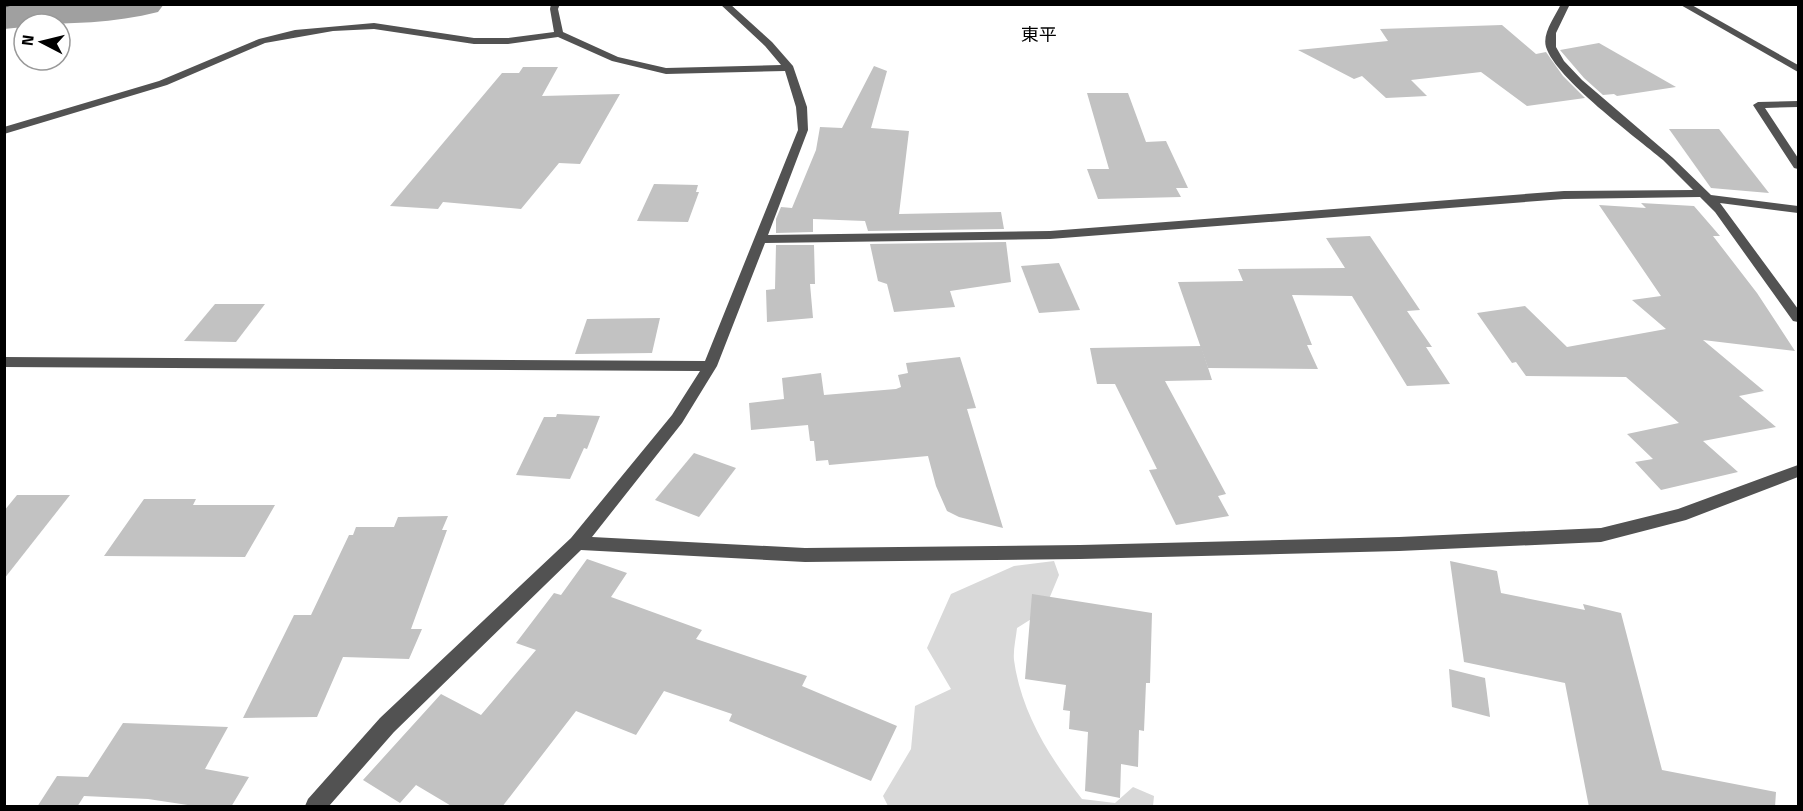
<svg xmlns="http://www.w3.org/2000/svg" width="1803" height="811" font-family="'Titillium Web','Noto Sans JP',sans-serif">
<style>
.green{fill:#d9d9d9}
.lines{fill:none;stroke-linecap:round;stroke-linejoin:round}
.river{fill:#a0a0a0;fill-rule:evenodd}
.building{fill:#c2c2c2}
.minor{fill:#525252;fill-rule:evenodd}
.labels{text-anchor:middle;dominant-baseline:central;stroke-width:4.5;stroke-linejoin:round;paint-order:stroke}
.far-neighbourhood-label{font-size:18px;fill:#000;stroke:#fff}
</style>
<rect width="100%" height="100%" fill="#fff"/>
<path class="green" d="M1054,561l5,14 -15,36 -27,17c-1,10 -4,22 -3,32 7,52 36,98 68,139l33,4 18,-16 21,9 -1,10h-265l-5,-10 28,-47 4,-43 36,-17 -24,-41 24,-54 63,-28z"/>
<g class="lines">
<path class="river" d="M164,4l-6,8c-43,11 -90,12 -134,12v3l-20,2v-24z"/>
</g>
<g class="building">
<path d="M1502,25l34,29 10,-2 17,24 22,22 -58,8 -46,-34 -70,8 16,16 -41,2 -24,-22 -8,3 -56,-29 90,-9 -8,-12z"/>
<path d="M1599,43l77,44 -59,9 -3,-2 -11,1 -19,-17 -24,-28z"/>
<path d="M874,66l13,5 -16,57 38,3 -10,83 102,-2 3,17 -136,2 -3,-10 -52,-2v13l-37,1v-14l5,-12 11,1 24,-58 4,-23 22,1z"/>
<path d="M523,67h35l-16,29 78,-2 -40,70 -21,-1 -38,46 -78,-7 -5,7 -48,-3 112,-133h17z"/>
<path d="M1087,93h41l18,49 20,-1 22,47h-12l5,9 -83,2 -11,-30h22z"/>
<path d="M1669,129h50l50,64 -58,-5z"/>
<path d="M654,184l44,1 -2,7h3l-11,30 -51,-1z"/>
<path d="M1641,203l53,3 26,30h-7l44,57 38,58 -92,-11 61,51 -25,5 37,31 -73,14 35,31 -77,18 -26,-28 18,-3 -26,-25 52,-11 -53,-46 -100,-1 -10,-14 -4,1 -35,-50 48,-7 42,41 99,-18 -34,-29 29,-4 -62,-91 47,3z"/>
<path d="M1370,236l50,74 -13,1 25,36h-6l24,37 -43,2 -55,-90 -60,-1 20,50h-5l11,24 -110,-1 -30,-86 65,-1 -5,-12 107,-1 -19,-30z"/>
<path d="M1006,242l5,40 -61,9 5,16 -61,5 -7,-28 -9,-3 -8,-37z"/>
<path d="M776,245h38l1,39h-5l3,34 -46,4 -1,-32 9,-1z"/>
<path d="M1059,263l21,47 -41,3 -18,-47z"/>
<path d="M215,304h50l-29,38 -52,-1z"/>
<path d="M660,318l-8,35 -77,1 12,-35z"/>
<path d="M1201,346l11,34 -47,1 61,113 -8,2 11,20 -53,9 -27,-55 8,-1 -42,-85h-18l-7,-36z"/>
<path d="M960,357l16,51 -9,1 36,119 -44,-11 -12,-6 -11,-25 -8,-30 -99,9 -1,-5 -12,1 -2,-20h-4l-2,-16 -57,5 -2,-27 35,-4 -2,-21 39,-5 3,22 72,-6 5,-2 -3,-12 10,-2 -2,-10z"/>
<path d="M557,414l43,2 -13,33 -3,-1 -14,31 -54,-4 28,-58h12z"/>
<path d="M694,453l42,15 -37,49 -44,-17z"/>
<path d="M17,495h53l-66,84v-68z"/>
<path d="M144,499h52l-3,6h82l-30,52 -141,-1z"/>
<path d="M448,516l-6,14h5l-36,99h11l-13,30 -66,-2 -26,60 -74,1 51,-103h17l38,-80h4l3,-8h38l4,-10z"/>
<path d="M587,559l40,14 -16,24 91,33 -6,9 111,37 -5,10 95,40 -26,55 -142,-60 3,-7 -68,-23 -28,44 -60,-24 -74,96h-49l-37,-22 -16,18 -37,-23 78,-86 40,21 55,-65 -20,-7 38,-50 7,2z"/>
<path d="M1450,561l47,10 4,22 84,17 -2,-6 38,9 41,157 114,22 -1,15h-186l-24,-124 -101,-21z"/>
<path d="M1032,594l120,19 -2,70h-4l-2,48 -5,-1 -1,37 -17,-3 -1,34 -35,-7 3,-59 -19,-3 1,-18 -7,-1 3,-25 -41,-6z"/>
<path d="M1449,669l36,9 5,39 -38,-10z"/>
<path d="M123,723l105,4 -23,42 44,8 -18,30h-30l-53,-8 -64,-3 -7,11h-40l20,-31 31,1z"/>
</g>
<g class="lines">
<g class="minor">
<path d="M4,4h12l-12,4z"/>
<path d="M551,4h9l-2,5 5,23 55,25 48,11 115,-3 -16,-19 -45,-42h10l42,38 21,24 14,41 1,23 -40,105 282,-4 514,-40 129,-1c-10,-10 -20,-20 -30,-30 -27,-23 -107,-81 -117,-113 -4,-14 9,-30 15,-43h9l-14,29v14l8,14 18,19 91,78 38,37 87,11v7l-78,-10 78,106v13l-5,-1 -78,-109 -15,-15 -136,2 -514,40 -285,4 -48,123 -35,57 -90,114 213,11 275,-3 319,-8 202,-9 77,-19 120,-44v12l-112,43 -85,22 -202,9 -319,8 -275,3 -224,-12 -187,182 -65,74h-24l3,-7 72,-81 191,-180 101,-123 28,-44 -696,-4v-10l701,4 93,-231 -2,-23 -11,-36 -119,3 -54,-13 -54,-24 -50,7h-34l-100,-15 -41,2 -68,12 -98,42 -163,49v-7l155,-46 100,-42 36,-9 79,-7 100,15h34l46,-6 -4,-23z"/>
<path d="M1679,4h11l108,61v7z"/>
<path d="M1798,101v6l-33,1 33,50v11l-4,-1 -41,-63 5,-3z"/>
</g>
</g>
<g class="labels">
<g class="far-neighbourhood-label">
<text x="1039" y="34">東平</text>
</g>
</g>
<rect width="1803" height="811" fill="none" stroke="#000000" stroke-width="12"/>
<g transform="translate(42 42) rotate(277)"><circle r="28" fill="#ffffff" stroke="#999999" stroke-width="1.5"/>
<path d="M0-4.5L10 22L0 15L-10 22Z" fill="#000000"/>
<text y="-9" font-size="16" font-weight="bold" text-anchor="middle" fill="#000000">N</text>
</g>
</svg>
